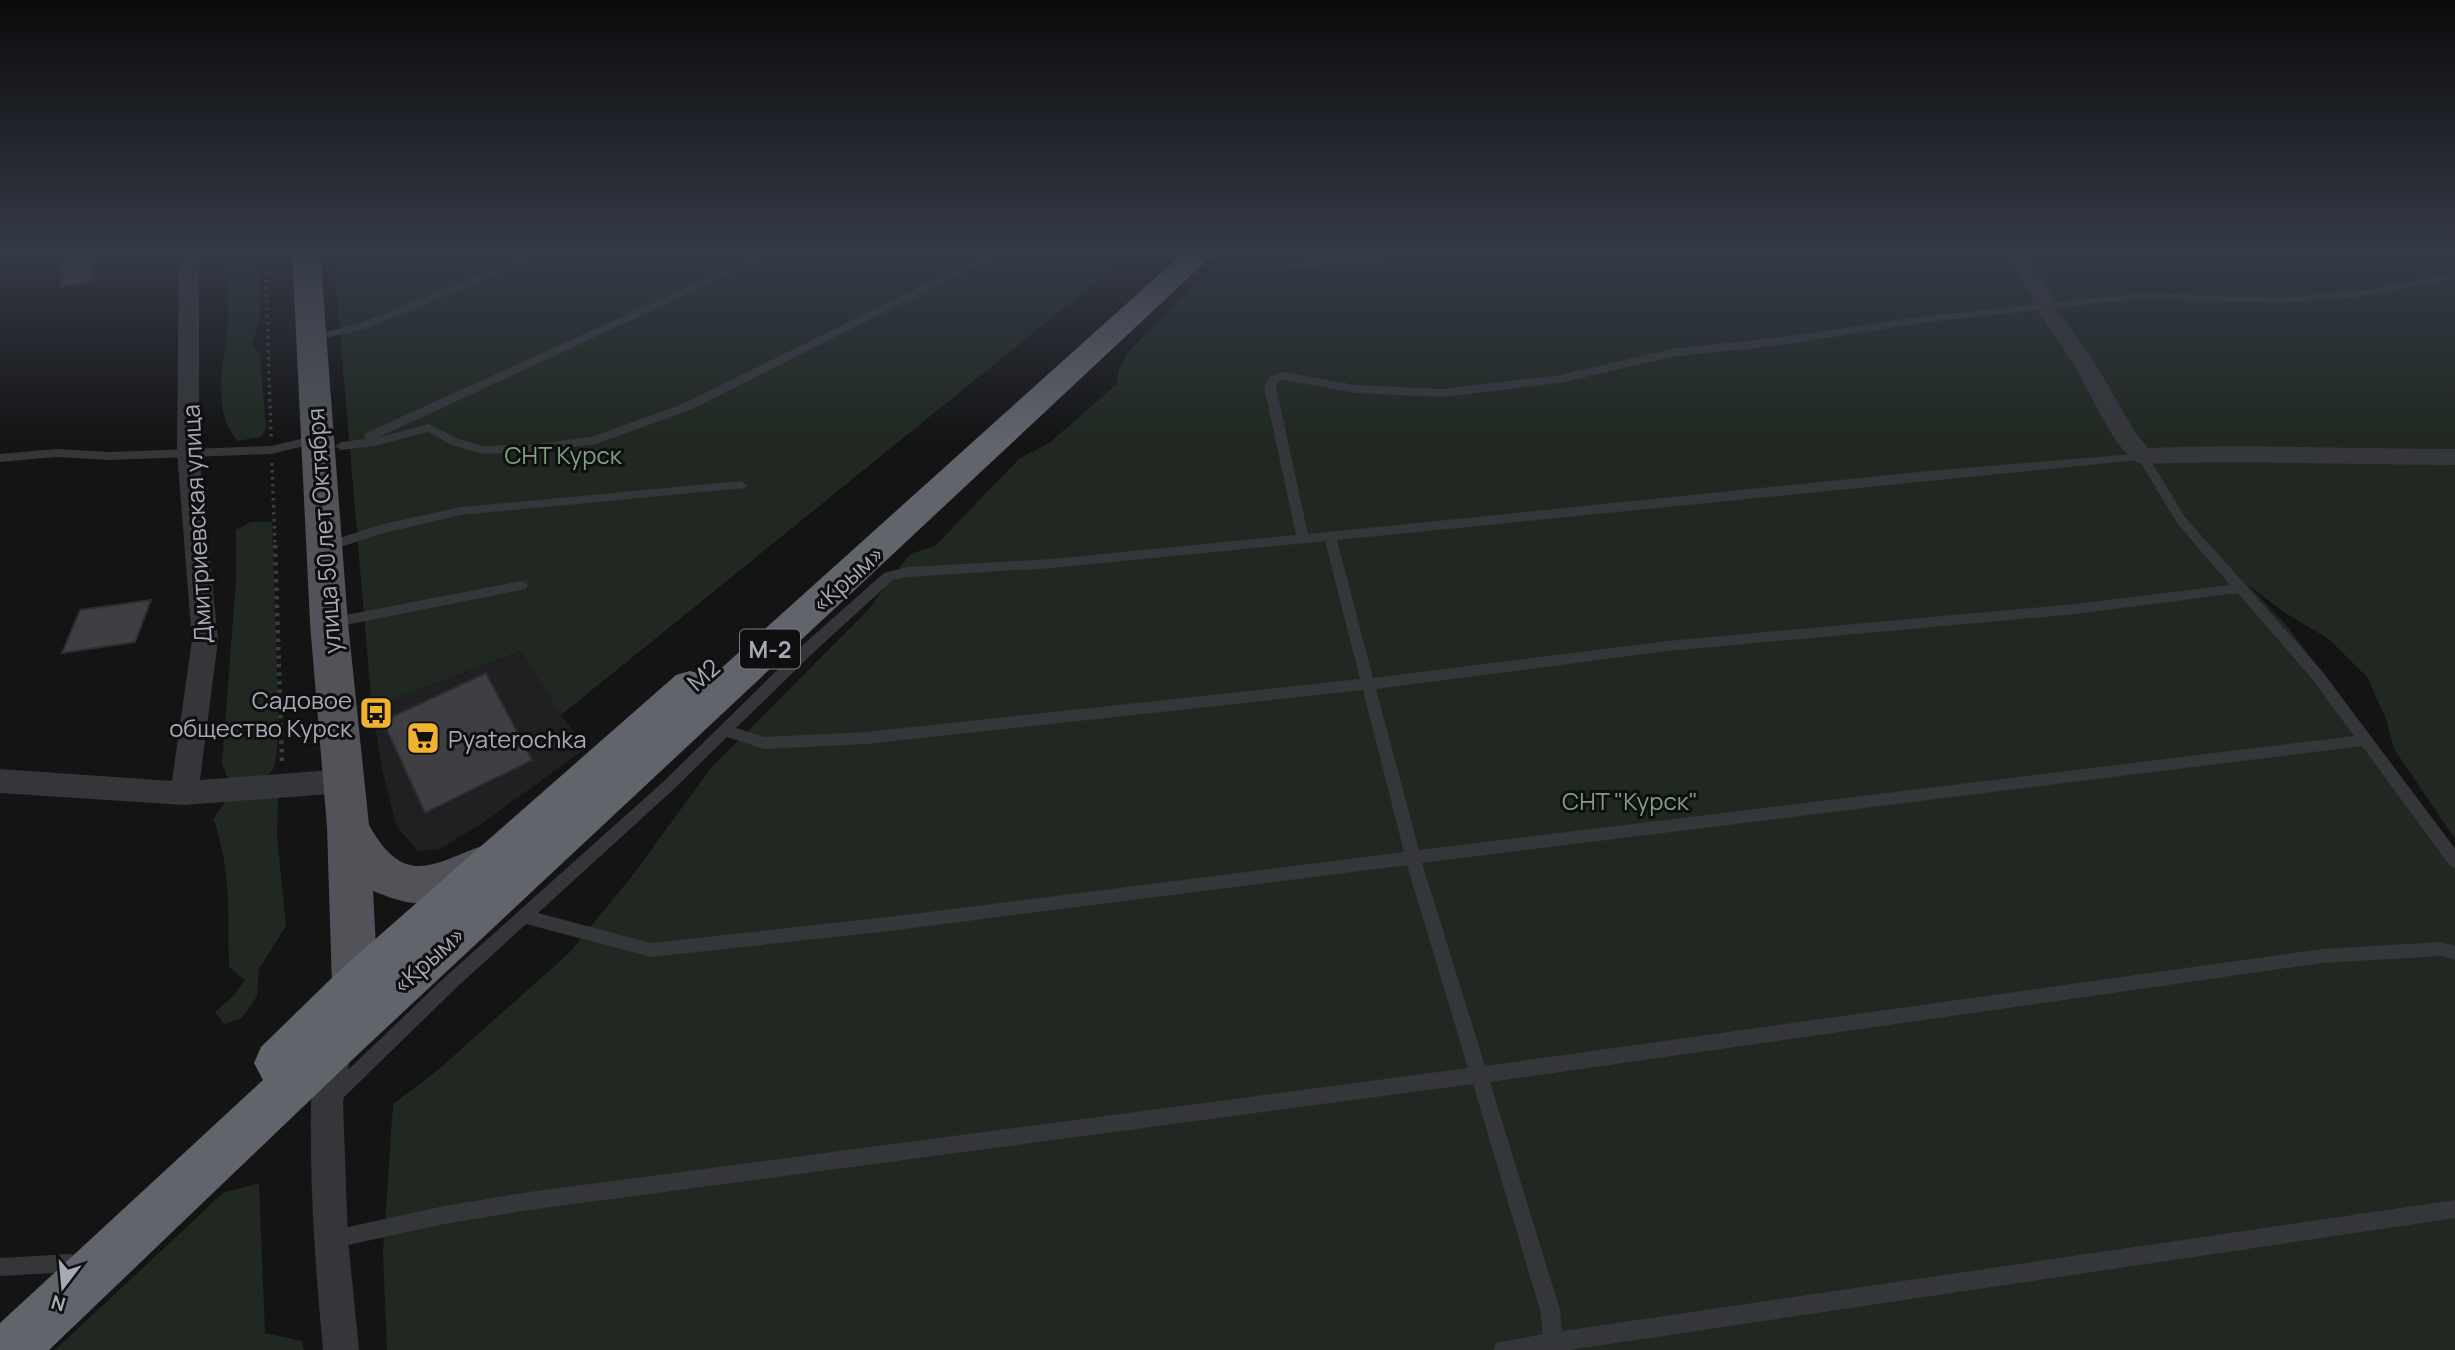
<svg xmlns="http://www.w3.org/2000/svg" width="2455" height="1350" font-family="Manrope,sans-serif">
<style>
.built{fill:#202022}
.green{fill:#202821}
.building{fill:#3e3f42;stroke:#2e2e31;stroke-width:2}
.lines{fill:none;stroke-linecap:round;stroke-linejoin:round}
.path-far1{stroke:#3b3d41;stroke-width:3.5;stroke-dasharray:2.5 4.5;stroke-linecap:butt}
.path{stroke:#3b3d41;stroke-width:4.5;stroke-dasharray:3.5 5;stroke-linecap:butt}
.lane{fill:#35363a;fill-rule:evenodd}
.street{fill:#35363a;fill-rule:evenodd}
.primary{fill:#515359;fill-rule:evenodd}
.highway{fill:#61646b;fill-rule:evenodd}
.labels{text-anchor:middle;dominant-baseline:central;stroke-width:6;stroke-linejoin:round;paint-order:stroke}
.shield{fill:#0f0f10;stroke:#787c84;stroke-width:2}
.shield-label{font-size:23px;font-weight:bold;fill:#a5aab6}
.park-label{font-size:24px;fill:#7ca17f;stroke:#0f0f10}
.street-label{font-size:24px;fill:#a5aab6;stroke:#0f0f10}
.poi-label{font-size:24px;fill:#a5aab6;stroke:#0f0f10;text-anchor:end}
</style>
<rect width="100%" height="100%" fill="#141415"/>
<path class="built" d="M522,651l39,64 25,33 -102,74 -44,27 -23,2 -21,-26 -14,-56 -10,-61z"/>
<g class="green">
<path d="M223,252h36l1,63 -8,30 8,11 6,72 -5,9 -24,4c-29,-36 -10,-85 -9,-128 0,-21 -4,-40 -5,-61z"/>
<path d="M333,252h800l-572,463 -40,-64 -149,57z"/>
<path d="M1226,252h1229v587l-61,-90 -8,-30 -19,-42 -37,-37 -46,-28 -35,-26 38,40 168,222v502h-2068l-4,-96 10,-150 45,-34 132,-118 66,-81 74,-102 158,-159 42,-56 25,-8 85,-88 29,-15 68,-59 1,-12 8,-17z"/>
<path d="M251,522h21l7,208 -4,36 -10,14 -35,3 -8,-19 14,-184v-50z"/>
<path d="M278,796l-1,40 9,90 -27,43 -2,27 -15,22 -18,6 -9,-12 19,-17 11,-15 -16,-13c-1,-48 2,-103 -16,-148l13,-18z"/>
<path d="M259,1183l6,150 37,8 2,9h-249l168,-157z"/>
</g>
<g class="building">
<path d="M65,252h31l-6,29 -30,6z"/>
<path d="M151,600l-16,42 -73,11 18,-43z"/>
<path d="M486,673l46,87 -107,53 -42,-92z"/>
</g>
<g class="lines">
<g class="path-far1">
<path d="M265,252l6,185"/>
<path d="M272,463l3,83"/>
</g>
<path class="path" d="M275,545l7,217"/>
<g class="lane">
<path d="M537,252h15l-187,77 -54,12 -6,-3 2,-2 51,-12z"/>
<path d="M764,252h15l-400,185 50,-13 30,15 25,7 52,-2 55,-7 91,-33 309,-152h14l-315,158 -94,34 -60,8 -52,2 -33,-9 -23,-13 -54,14 -33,4 -6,-4 6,-4 25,-3 -2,-3 2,-3z"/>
<path d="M1405,252h45l-5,3 -155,14 -5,-3 5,-3z"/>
<path d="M2455,273v6l-97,18 -77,6 -141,-4 -213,23 -144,23 -112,12 -111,26 -118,14 -86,-4 -72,-13 -6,2 -2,5 32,147 621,-63 217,-18 39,64 137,154 133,178v19l-5,-2 -88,-120 -940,117 63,203 837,-117 119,-7 14,4v14l-14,-4 -119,7 -832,119 70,228 2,21 893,-131v18l-886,132h-76l3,-7 47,-9 -3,-24 -67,-226 -944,126 -85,14 -114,25 -7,-2 -2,-7 2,-7 7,-2 114,-25 85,-14 939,-124 -61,-203 -518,66 -238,26 -125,-33 -71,65 -116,113 -6,2 -6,-2 -3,-6 3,-6 116,-111 221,-198 141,-138 79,-70 23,-6 145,-8 244,-24 -32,-148 5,-10 14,-5 73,13 86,4 118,-14 111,-26 112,-12 144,-21 213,-23 141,4 77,-6zM2139,460l38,63 53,62 -155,19 -407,37 -295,37 -36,-138zM1325,541l35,138 -494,53 -102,5 -28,-9 79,-77 78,-71 14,-3 145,-9zM2238,593l74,86 42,57 -935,114 -43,-161 292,-38 407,-37zM1363,690l41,162 -515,65 -238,26 -113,-30 136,-124 53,-52 37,12 102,-5z"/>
<path d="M317,435l4,1 2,3 -2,3 -50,12 -161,6 -54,-3 -56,5v-8l56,-5 54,3 161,-6z"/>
<path d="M741,481l6,4 -2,3 -284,27 -77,18 -59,19 -6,-5 1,-3 63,-20 78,-17z"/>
<path d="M521,581l5,2 2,3 -2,3 -196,39 -7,-5 7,-5z"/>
<path d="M70,1254l7,2 2,7 -2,7 -7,2 -70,4v-18z"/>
</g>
<g class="street">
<path d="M179,252h20v200l19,188 -18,140 144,-11 10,4 4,8 -4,8 -10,4 -160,12 -184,-12v-24l172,12 20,-141 -15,-188z"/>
<path d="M2003,252h20l29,44 2,10 41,57 40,69 13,16c102,-4 205,1 307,1v16c-104,0 -209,-5 -313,-1 -25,-7 -51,-71 -65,-94 -13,-22 -29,-43 -43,-64l-2,-10z"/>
<path d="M336,1030l11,4 5,11 -9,57 5,138 11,110h-36c-6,-65 -11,-129 -12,-194 0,-39 -3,-84 14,-122z"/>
</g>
<path class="primary" d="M292,252h28l28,371 21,202c37,66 65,37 121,18l15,5 6,13c-2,5 -4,11 -8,14 -18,16 -65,29 -88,28 -15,-1 -29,-7 -42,-12l5,95 -15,39 -16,6 -16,-6 -7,-15 8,-24 -5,-159 -17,-204z"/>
<path class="highway" d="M1184,252h32l-863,807 -304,291h-49v-27l263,-243 -9,-17 7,-16 78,-76 337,-296 14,-4 14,4 3,6z"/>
</g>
<linearGradient id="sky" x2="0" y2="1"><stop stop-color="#0b0b0c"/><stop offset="0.57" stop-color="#343a46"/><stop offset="1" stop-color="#343a46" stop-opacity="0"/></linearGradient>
<rect width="2455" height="441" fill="url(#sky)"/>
<defs>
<symbol id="bus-square" viewBox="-11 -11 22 22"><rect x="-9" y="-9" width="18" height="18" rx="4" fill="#f1b231" stroke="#0f0f10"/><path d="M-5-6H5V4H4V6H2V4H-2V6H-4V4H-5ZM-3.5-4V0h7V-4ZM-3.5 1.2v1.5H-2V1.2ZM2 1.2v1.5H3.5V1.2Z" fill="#111"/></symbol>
<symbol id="supermarket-square" viewBox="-11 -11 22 22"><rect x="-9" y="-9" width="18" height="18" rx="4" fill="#f1b231" stroke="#0f0f10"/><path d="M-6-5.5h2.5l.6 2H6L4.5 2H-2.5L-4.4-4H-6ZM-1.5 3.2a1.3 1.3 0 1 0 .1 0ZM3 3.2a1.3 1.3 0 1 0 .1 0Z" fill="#111"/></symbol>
</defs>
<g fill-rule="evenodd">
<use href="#bus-square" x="357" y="694" width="38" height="38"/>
<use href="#supermarket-square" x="404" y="719" width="38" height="38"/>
</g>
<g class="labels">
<rect class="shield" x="740" y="629.5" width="60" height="39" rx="5"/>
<g class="shield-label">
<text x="770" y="649">М-2</text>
</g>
<g class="park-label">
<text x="563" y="454">СНТ Курск</text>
<text x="1630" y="800">СНТ "Курск"</text>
</g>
<g class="street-label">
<text transform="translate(196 524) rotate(-93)">Дмитриевская улица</text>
<text transform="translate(323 531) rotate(-94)">улица 50 лет Октября</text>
<text transform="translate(847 578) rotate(-42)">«Крым»</text>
<text transform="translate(703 674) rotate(-42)">М2</text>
<text transform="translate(428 959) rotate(-42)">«Крым»</text>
</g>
<g class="poi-label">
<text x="352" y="699">Садовое<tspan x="352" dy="28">общество Курск</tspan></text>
<text x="448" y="738" text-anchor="start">Pyaterochka</text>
</g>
</g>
<g transform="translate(63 1287) rotate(196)" stroke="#0f0f10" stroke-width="5" paint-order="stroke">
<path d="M0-5L12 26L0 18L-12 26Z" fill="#a5aab6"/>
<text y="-10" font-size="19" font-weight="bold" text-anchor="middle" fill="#a5aab6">N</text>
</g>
</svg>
